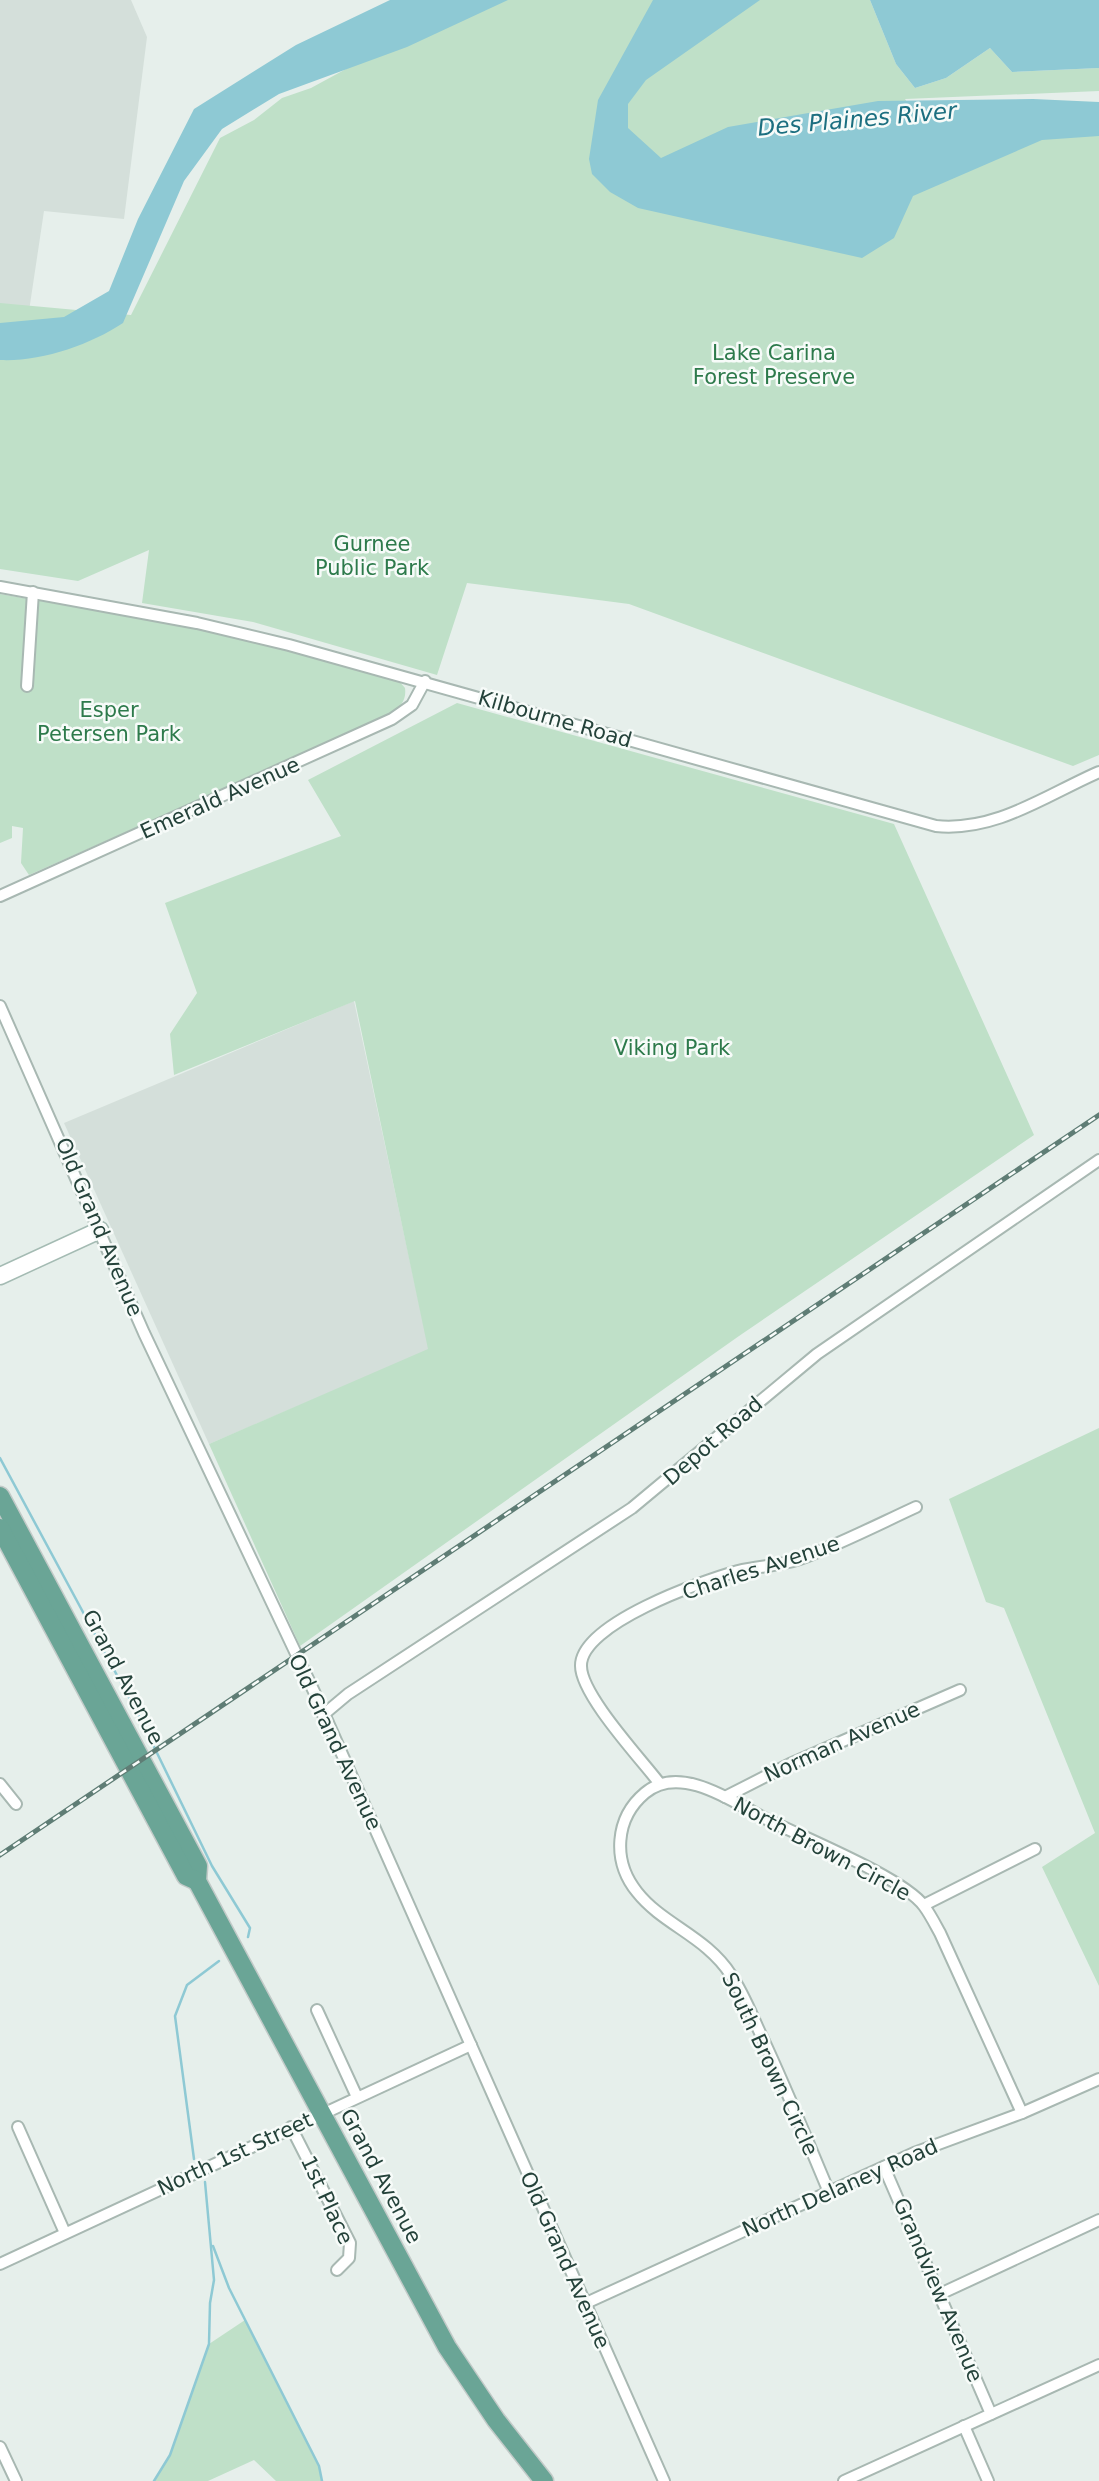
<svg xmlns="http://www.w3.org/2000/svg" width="1099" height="2481" font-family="'DejaVu Sans',sans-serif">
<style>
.built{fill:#d4dfda}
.green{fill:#bfe0c8}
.water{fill:#8ec9d4}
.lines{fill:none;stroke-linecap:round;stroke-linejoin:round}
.stream{stroke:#8ec9d4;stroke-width:2.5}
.street-casing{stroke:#a8b8b2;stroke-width:14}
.secondary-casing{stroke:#a4bbb3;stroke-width:19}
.primary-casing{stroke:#c2cac8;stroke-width:21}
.street{stroke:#fff;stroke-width:10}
.secondary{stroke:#fff;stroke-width:16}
.primary{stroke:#6aa596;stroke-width:18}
.rail-casing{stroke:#5f7d75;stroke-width:5}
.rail{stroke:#f7fbf9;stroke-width:2.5;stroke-dasharray:8;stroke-linecap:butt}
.labels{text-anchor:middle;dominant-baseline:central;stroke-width:5;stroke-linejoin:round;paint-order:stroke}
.park-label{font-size:21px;fill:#2d7a4b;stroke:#f7fbf9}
.street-label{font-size:21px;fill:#24423a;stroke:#f7fbf9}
.water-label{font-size:23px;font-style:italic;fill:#1c6f80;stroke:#f7fbf9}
</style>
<rect width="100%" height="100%" fill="#e6efeb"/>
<g class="built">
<path d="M0,0h131l16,37 -23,182 -80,-8 -15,100 -29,-5z"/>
<path d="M354,1001l75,349 -220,94 -145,-321z"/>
</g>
<g class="green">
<path d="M473,0h397l26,64 19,24 31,-10 44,-30 22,24 87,-4v23l-194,8 16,23 178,-5v638l-26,11 -444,-162 -162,-21 -30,92 -184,-53 -111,-19 7,-53 -71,31 -78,-12v-266l131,12 89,-177 34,-18 28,-22 29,-10z"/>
<path d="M0,594c133,23 271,41 399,87l6,7c3,22 -20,28 -37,37l-339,150 -8,-12 2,-35 -11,-2v12l-12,5z"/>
<path d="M457,703l437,121 140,311 -295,201 -439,310 -91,-202 219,-95 -73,-348 -181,74 -4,-41 27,-41 -32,-90 176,-67 -33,-56z"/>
<path d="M1099,1428v558l-57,-119 53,-34 -91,-225 -18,-6 -37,-103z"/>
<path d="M245,2320l74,146 3,15h-46l-22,-21 -46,21h-54l16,-26 39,-111z"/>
</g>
<g class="water">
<path d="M390,0h118l-101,47 -128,47 -57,35 -38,52 -61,142c-33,22 -83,39 -123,37v-37l64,-6 45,-26 29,-72 56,-110 102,-64z"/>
<path d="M653,0h107l-114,80 -18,24v24l33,30 67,-31 150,-26 155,-2 66,3v34l-57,4 -129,56 -19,42 -32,20 -224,-50 -28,-16 -18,-18 -3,-15 9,-59z"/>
<path d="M870,0h229v68l-87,4 -22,-24 -44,30 -31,10 -19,-24z"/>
</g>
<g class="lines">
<g class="stream">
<path d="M0,1458l140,260 72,148 38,62 -2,9"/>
<path d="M194,2159l-19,-143 12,-31 32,-24"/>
<path d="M213,2246l16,42 90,178 3,15"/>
<path d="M154,2481l16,-26 39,-111 1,-41 4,-23 -9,-98"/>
</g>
<defs>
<g id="street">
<path d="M0,587l197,36 92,22 647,181c60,6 110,-31 163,-54"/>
<path d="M27,686l6,-94"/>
<path d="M0,896l392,-177 20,-14 13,-24"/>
<path d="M0,1006l144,327 174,367 346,781"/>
<path d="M323,1715l25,-21 284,-186 185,-154 282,-194"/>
<path d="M0,1784l16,20"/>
<path d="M660,1784c-19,-25 -79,-89 -79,-118 -1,-42 121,-85 157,-95 20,-5 42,-5 62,-12 40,-15 77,-34 116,-52"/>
<path d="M725,1797l65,-33 170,-74"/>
<path d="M924,1905l111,-56"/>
<path d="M317,2010l40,87"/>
<path d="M18,2127l47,106"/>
<path d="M291,2127l59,116 -1,15 -12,12"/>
<path d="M884,2167l107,247"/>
<path d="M829,2192c-22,-52 -43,-104 -67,-155 -10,-21 -18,-43 -31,-62 -25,-39 -68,-50 -94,-83 -25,-31 -22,-74 8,-99 34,-29 86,7 117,24 37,19 141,60 162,89 6,8 11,18 16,27l82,180"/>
<path d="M0,2264l471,-219"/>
<path d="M940,2294l159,-74"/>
<path d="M584,2304l330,-151 108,-40 77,-34"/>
<path d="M964,2426l24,55"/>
<path d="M0,2447l16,34"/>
<path d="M844,2481l255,-116"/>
</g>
<path id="secondary" d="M0,1276l100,-46"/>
<g id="primary">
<path d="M0,1496l198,370 -1,15 250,466 49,73 48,61"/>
<path d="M0,1528l186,348 11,5"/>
</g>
</defs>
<use href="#street" class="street-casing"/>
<use href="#secondary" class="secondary-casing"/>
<use href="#primary" class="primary-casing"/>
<use href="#street" class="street"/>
<use href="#secondary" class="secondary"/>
<use href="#primary" class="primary"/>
<defs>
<path id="rail" d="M0,1855l1099,-740"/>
</defs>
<use href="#rail" class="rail-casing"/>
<use href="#rail" class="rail"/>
</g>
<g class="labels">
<g class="park-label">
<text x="774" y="353">Lake Carina<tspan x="774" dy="24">Forest Preserve</tspan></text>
<text x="372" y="544">Gurnee<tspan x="372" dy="24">Public Park</tspan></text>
<text x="109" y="710">Esper<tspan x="109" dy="24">Petersen Park</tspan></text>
<text x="672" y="1048">Viking Park</text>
</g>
<g class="street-label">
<text transform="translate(555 719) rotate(16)">Kilbourne Road</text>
<text transform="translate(220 798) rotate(-24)">Emerald Avenue</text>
<text transform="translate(99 1227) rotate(67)">Old Grand Avenue</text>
<text transform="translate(713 1441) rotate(-41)">Depot Road</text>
<text transform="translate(761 1568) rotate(-18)">Charles Avenue</text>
<text transform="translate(123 1677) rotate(62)">Grand Avenue</text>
<text transform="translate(335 1742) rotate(65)">Old Grand Avenue</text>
<text transform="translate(842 1742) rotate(-24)">Norman Avenue</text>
<text transform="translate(822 1849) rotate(28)">North Brown Circle</text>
<text transform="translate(770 2064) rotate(65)">South Brown Circle</text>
<text transform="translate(235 2154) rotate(-25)">North 1st Street</text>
<text transform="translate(381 2176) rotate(62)">Grand Avenue</text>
<text transform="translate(840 2188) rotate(-24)">North Delaney Road</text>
<text transform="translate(327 2200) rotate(65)">1st Place</text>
<text transform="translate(565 2260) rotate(66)">Old Grand Avenue</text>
<text transform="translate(938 2290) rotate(67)">Grandview Avenue</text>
</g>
<g class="water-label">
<text transform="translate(857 119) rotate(-5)">Des Plaines River</text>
</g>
</g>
</svg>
